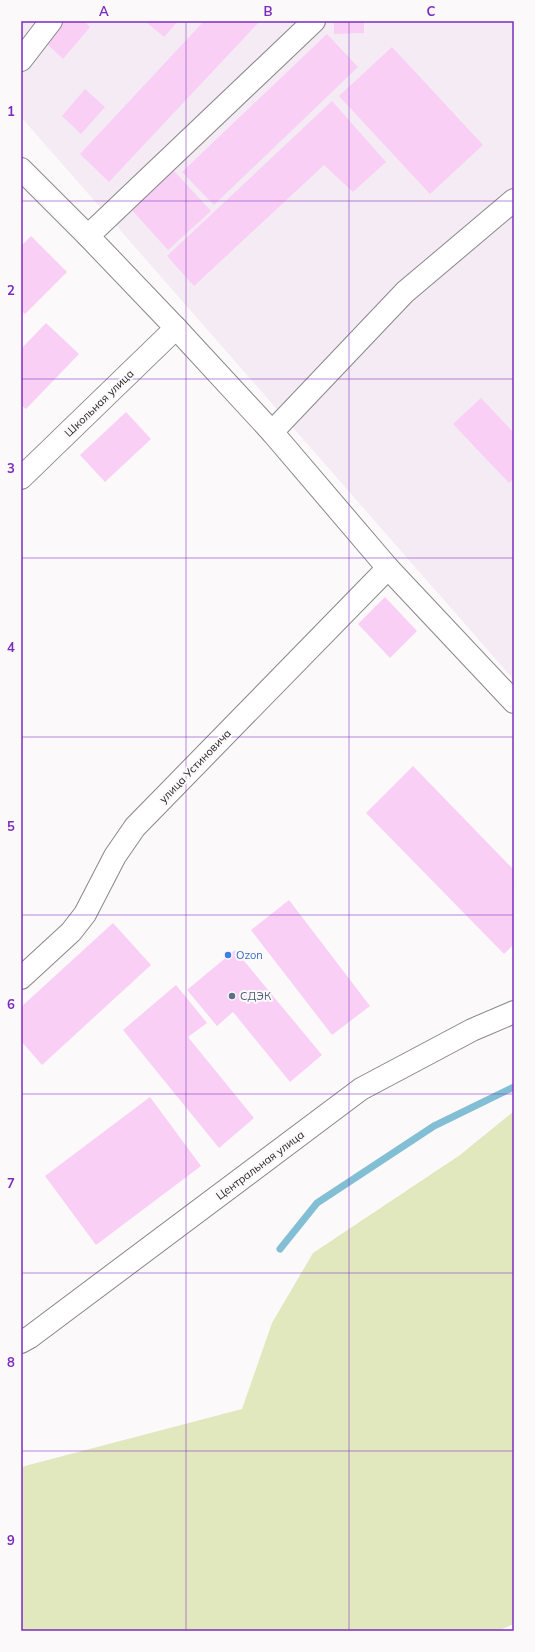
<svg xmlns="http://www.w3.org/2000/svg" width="535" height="1652" font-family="Mulish,sans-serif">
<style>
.built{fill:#f5ebf4}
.green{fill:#e2e8be}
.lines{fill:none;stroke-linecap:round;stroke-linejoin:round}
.stream{stroke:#83bfd4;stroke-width:7}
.building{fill:#facff5}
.minor-casing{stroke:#8a878a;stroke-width:24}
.minor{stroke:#fff;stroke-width:22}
.grid{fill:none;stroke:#7b2cbf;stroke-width:1;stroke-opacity:0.55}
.shop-dot{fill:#3f7fe0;stroke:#fcf9fb;stroke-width:1.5}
.service-dot{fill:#5c6f8a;stroke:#fcf9fb;stroke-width:1.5}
.labels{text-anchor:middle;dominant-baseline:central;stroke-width:4;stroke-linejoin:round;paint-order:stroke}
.street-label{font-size:11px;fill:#1f1e1f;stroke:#fcf9fb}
.shop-label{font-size:11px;fill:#366cbe;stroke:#fcf9fb;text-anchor:start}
.service-label{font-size:11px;fill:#4e5e75;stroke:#fcf9fb;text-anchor:start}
.neatline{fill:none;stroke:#7b2cbf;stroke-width:1.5}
.grid-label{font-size:13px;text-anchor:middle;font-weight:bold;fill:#7b2cbf}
</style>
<rect width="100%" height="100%" fill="#fcf9fb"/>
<path class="built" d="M21,21h493v659l-493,-563z"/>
<path class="green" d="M514,1111v513l-17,7h-476v-164l221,-58 30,-86 41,-70 147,-98z"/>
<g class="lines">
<path class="stream" d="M280,1249l37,-46 117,-77 80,-39"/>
</g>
<g class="building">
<path d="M64,21h20l6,6 -27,32 -18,-17z"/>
<path d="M145,21h33l-14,16z"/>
<path d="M204,21h56l-151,161 -29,-28z"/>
<path d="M334,21h30v12l-30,1z"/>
<path d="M327,34l31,33 -144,138 -32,-33z"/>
<path d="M392,47l91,98 -53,49 -91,-98z"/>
<path d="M85,89l20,18 -24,27 -19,-18z"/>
<path d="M332,101l54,61 -33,30 -29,-27 -130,121 -27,-30z"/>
<path d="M174,171l37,40 -43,39 -36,-40z"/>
<path d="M31,236l36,36 -42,42 -4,-4v-64z"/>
<path d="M46,323l33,31 -53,55 -5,-4v-56z"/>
<path d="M481,398l33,35v45l-5,5 -56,-59z"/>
<path d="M126,412l25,27 -46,43 -25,-27z"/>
<path d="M385,597l32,34 -27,27 -32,-34z"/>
<path d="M413,766l101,104v15l-2,2 2,3v54l-10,10 -138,-141z"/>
<path d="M289,900l81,106 -38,29 -81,-105z"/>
<path d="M113,923l38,42 -109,100 -21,-24v-34z"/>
<path d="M235,950l87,105 -32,27 -57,-70 -16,14 -30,-36z"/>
<path d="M176,985l31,38 -19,14 66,81 -35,30 -96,-118z"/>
<path d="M150,1097l51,69 -105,79 -51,-69z"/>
</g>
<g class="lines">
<defs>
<g id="minor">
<path d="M21,60l30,-39"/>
<path d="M21,169l67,67 88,92 96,104 116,136 126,134"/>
<path d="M88,236l226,-215"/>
<path d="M272,432l133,-140 109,-92"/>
<path d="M21,478l155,-150"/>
<path d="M21,978l50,-46 14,-18 30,-58 20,-29 253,-259"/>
<path d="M21,1342l9,-5 331,-248 111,-59 42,-18"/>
</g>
</defs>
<use href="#minor" class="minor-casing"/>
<use href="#minor" class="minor"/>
</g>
<path class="grid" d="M186,21v1610M349,21v1610M21,201h493M21,379h493M21,558h493M21,737h493M21,915h493M21,1094h493M21,1273h493M21,1451h493"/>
<circle class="shop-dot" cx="228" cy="955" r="4"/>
<circle class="service-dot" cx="232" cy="996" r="4"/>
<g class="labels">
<g class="street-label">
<text transform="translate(99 403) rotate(-44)">Школьная улица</text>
<text transform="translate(195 766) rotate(-46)">улица Устиновича</text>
<text transform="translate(260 1165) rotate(-37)">Центральная улица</text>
</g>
<g class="shop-label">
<text x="236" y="955">Ozon</text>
</g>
<g class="service-label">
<text x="240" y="996">СДЭК</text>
</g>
</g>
<rect width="535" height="1652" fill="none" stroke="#fcf9fb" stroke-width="44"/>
<rect x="22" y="22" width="491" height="1608" class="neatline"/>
<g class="grid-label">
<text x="104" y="16">A</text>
<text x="268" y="16">B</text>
<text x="431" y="16">C</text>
<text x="11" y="116">1</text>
<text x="11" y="295">2</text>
<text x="11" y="473">3</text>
<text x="11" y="652">4</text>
<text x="11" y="831">5</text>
<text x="11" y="1009">6</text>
<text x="11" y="1188">7</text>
<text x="11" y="1367">8</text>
<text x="11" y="1545">9</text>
</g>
</svg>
